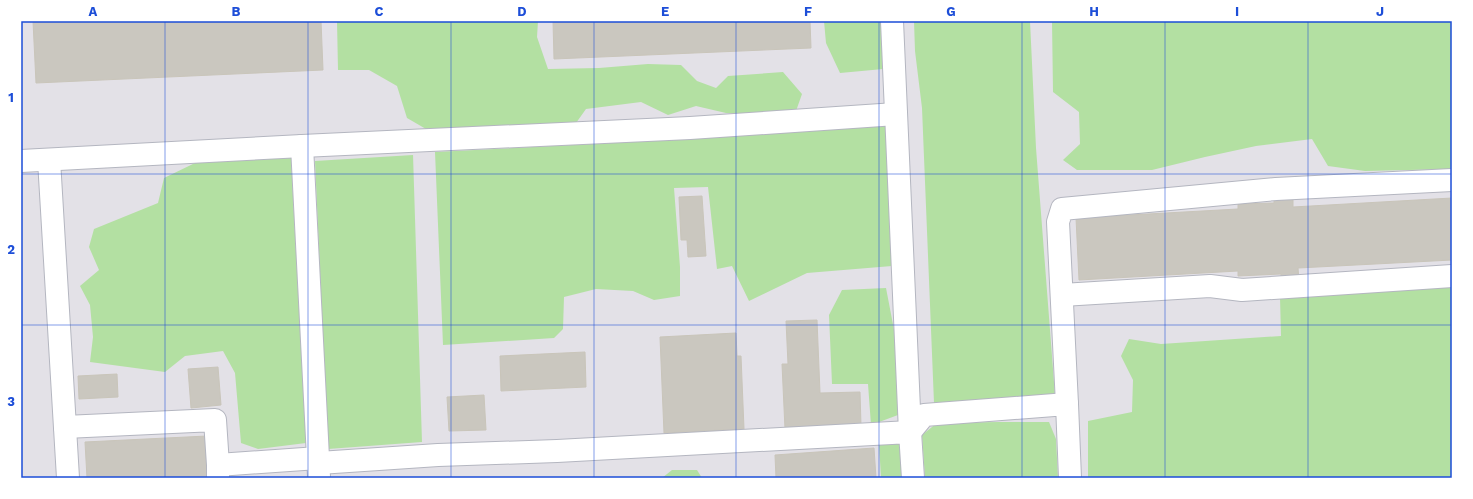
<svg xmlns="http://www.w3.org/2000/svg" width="1473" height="499" font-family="'Work Sans',sans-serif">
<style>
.industrial{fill:#e3e1e7}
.green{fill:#b3e0a2}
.building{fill:#cac7bf;stroke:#c9c5ba}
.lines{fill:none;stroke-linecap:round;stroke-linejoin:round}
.minor-casing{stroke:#b4b6c0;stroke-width:24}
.minor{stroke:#fff;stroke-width:22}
.grid{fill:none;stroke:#1d4ed8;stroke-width:1;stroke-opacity:0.55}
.neatline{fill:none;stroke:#1d4ed8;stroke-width:1.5}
.grid-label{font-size:13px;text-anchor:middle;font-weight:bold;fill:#1d4ed8}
</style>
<rect width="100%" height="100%" fill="#eee9e1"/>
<rect class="industrial" x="21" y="21" width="1431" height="457"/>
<g class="green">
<path d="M337,21h201l-1,16 11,32 51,-1 49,-4 33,1 16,16 19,7 12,-12 55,-4 19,22 -6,17 -48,3 -22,-1 -30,-7 -28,9 -27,-13 -55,7 -10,14 -150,6 -19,-11 -10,-32 -28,-16h-31z"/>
<path d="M824,21h66l4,47 -54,5 -14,-30z"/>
<path d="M914,21h116l6,127 19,247 -121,8 -12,-295 -7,-57z"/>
<path d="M1052,21h400v148l-87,2 -37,-5 -16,-27 -56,7 -51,11 -53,13h-75l-14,-10 17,-16 -1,-32 -26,-20z"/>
<path d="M887,123l5,143 -85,7 -58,28 -17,-35 -15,3 -9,-82 -34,1 6,79v29l-26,4 -21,-9 -37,-2 -32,8 -1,32 -9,9 -111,7 -8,-193 256,-13z"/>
<path d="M413,155l9,287 -94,7 -13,-288z"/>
<path d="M291,158l15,285 -48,6 -17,-6 -6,-70 -12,-22 -38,5 -20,16 -75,-10 3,-25 -3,-32 -10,-19 19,-16 -10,-23 5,-18 64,-26 6,-25 31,-15z"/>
<path d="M1452,285v193h-364v-57l44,-9 1,-32 -12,-24 8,-17 32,5 120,-8 -1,-39z"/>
<path d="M886,288l10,52 2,75 -27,10 -3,-41h-36l-3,-69 13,-25z"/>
<path d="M999,422h50l7,17 2,39h-133l-3,-43 15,-12z"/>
<path d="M901,443l2,35h-22l-2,-34z"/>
<path d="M672,470h25l5,8h-40z"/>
</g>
<g class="building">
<path d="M33,21h288l2,49 -287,13z"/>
<path d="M553,21h257l1,27 -257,11z"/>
<path d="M702,196l4,60 -18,1 -1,-17h-6l-2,-43z"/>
<path d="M1293,196v11l159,-9v62l-154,8 1,12 -18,1v-7l-43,2v-5l-159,9 -3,-62 162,-9v-5l36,-1v-6z"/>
<path d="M817,320l3,73 40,-1 1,34 -76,3 -3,-65h6l-2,-43z"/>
<path d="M736,333l1,23h4l3,73 -80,4 -4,-96z"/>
<path d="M585,352l1,35 -85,4 -1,-35z"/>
<path d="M218,367l3,38 -30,3 -3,-39z"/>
<path d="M117,374l1,23 -39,2 -1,-23z"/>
<path d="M484,395l2,35 -37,1 -2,-34z"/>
<path d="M207,436l2,42h-122l-2,-36z"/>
<path d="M874,448l2,30h-100l-1,-23z"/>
</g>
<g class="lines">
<defs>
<g id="minor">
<path d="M892,21l18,411 14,-17 143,-11 3,74"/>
<path d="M302,146l17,331"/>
<path d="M49,160l19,318"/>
<path d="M21,161l281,-15 388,-18 206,-14"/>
<path d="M1062,295l148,-9 32,4 210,-14"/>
<path d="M1067,404l-9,-182 4,-13 214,-20 176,-9"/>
<path d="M65,427l150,-7 3,45"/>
<path d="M319,463l119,-8 119,-4 353,-19 3,46"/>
<path d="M218,478v-13l100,-7"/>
</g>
</defs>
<use href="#minor" class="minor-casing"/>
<use href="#minor" class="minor"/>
</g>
<path class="grid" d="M165,21v457M308,21v457M451,21v457M594,21v457M736,21v457M879,21v457M1022,21v457M1165,21v457M1308,21v457M21,174h1431M21,325h1431"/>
<rect width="1473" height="499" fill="none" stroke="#ffffff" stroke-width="44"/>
<rect x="22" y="22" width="1429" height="455" class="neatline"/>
<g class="grid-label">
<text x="93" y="16">A</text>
<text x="236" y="16">B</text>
<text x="379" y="16">C</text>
<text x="522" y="16">D</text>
<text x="665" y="16">E</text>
<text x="808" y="16">F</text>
<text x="951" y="16">G</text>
<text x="1094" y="16">H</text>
<text x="1237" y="16">I</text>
<text x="1380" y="16">J</text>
<text x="11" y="102">1</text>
<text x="11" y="254">2</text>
<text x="11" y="406">3</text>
</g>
</svg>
